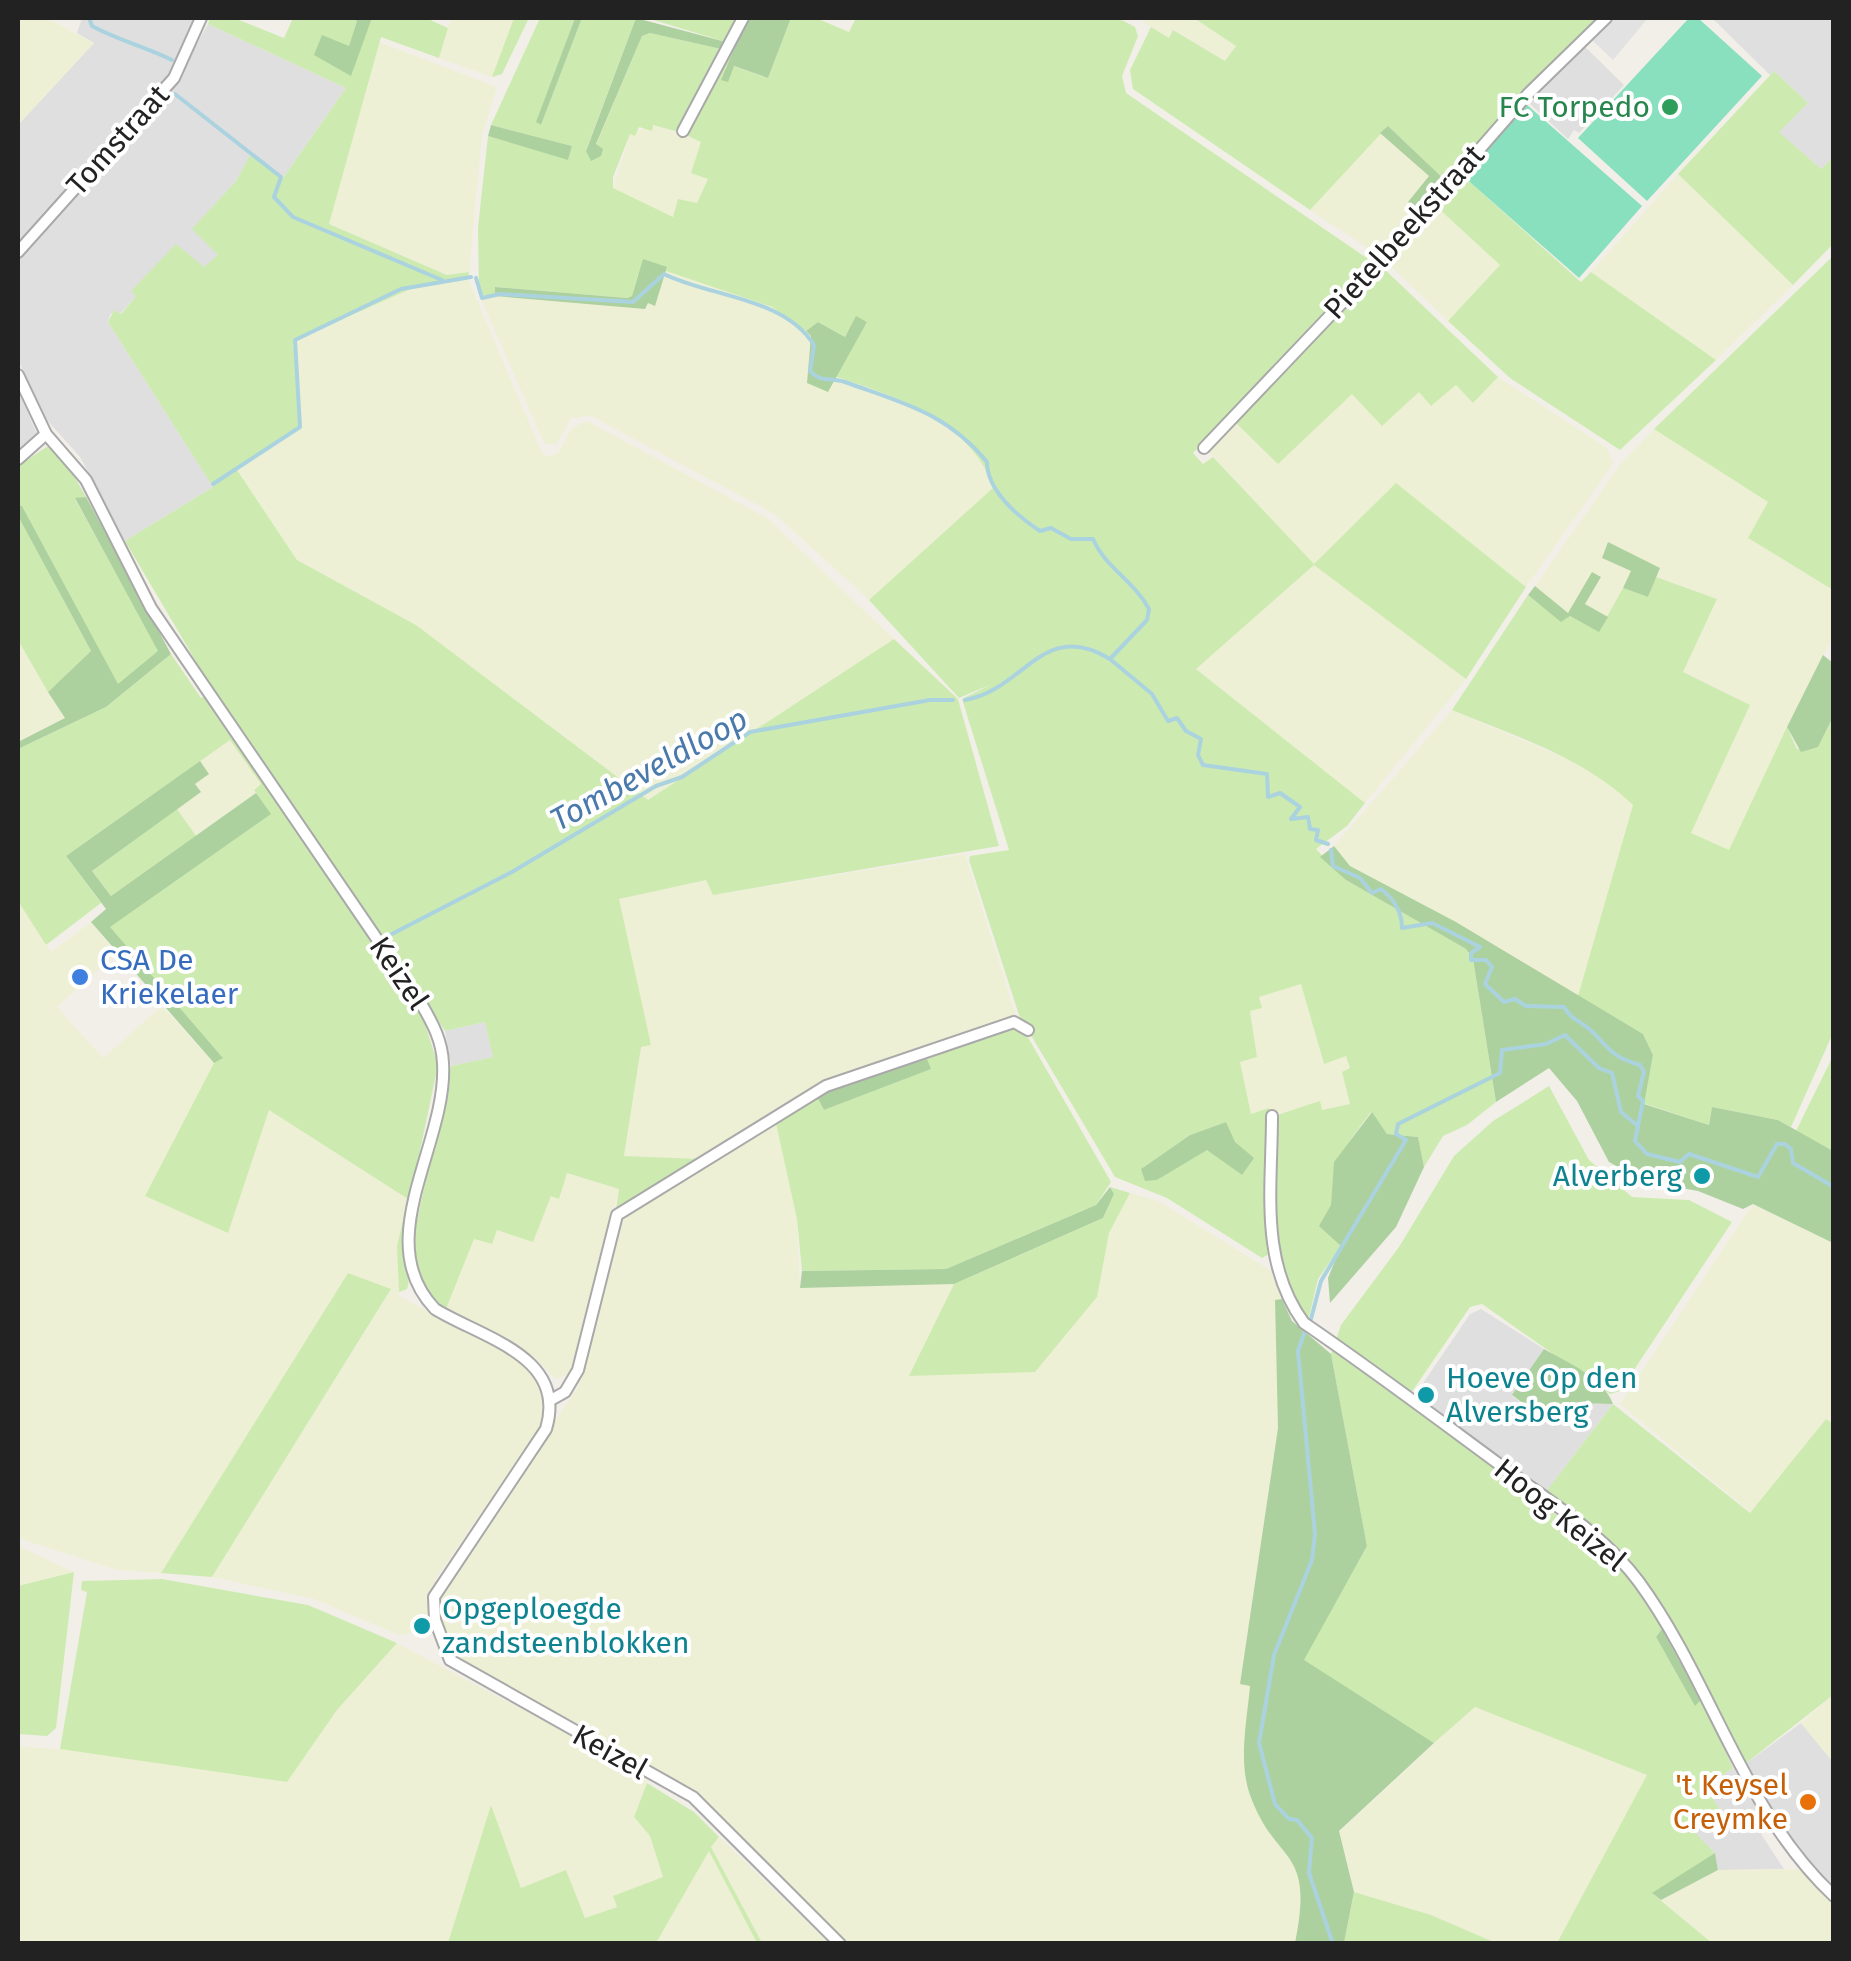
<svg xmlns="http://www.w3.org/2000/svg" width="1851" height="1961" font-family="'Fira Sans',sans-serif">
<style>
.residential{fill:#e0dfdf}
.farmland{fill:#eef0d5}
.grass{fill:#cdebb0;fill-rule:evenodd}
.forest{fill:#add19e}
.pitch{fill:#88e0be}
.parking{fill:#e2e2e2}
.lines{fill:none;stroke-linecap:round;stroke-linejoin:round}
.stream{stroke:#aad3df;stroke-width:4}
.minor-casing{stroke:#a9a9a9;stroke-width:14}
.minor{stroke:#fff;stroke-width:10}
.leisure-dot{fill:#2e9e5b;stroke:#fff;stroke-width:4}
.shop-dot{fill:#3f7fe0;stroke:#fff;stroke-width:4}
.culture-dot{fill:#0f9aa8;stroke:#fff;stroke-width:4}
.food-dot{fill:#e8710a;stroke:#fff;stroke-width:4}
.labels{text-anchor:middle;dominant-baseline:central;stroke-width:8;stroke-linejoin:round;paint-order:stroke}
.leisure-label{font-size:30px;fill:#27864d;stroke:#fff;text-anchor:end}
.street-label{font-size:30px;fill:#222;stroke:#fff}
.shop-label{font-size:30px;fill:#366cbe;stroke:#fff;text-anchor:start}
.culture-label{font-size:30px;fill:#0d838f;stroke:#fff;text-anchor:start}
.food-label{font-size:30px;fill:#c56008;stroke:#fff;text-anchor:end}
.water-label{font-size:32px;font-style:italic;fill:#4a7aab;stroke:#fff}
</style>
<rect width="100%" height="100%" fill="#f2efe9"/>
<g class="residential">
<path d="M82,18h114l-28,58 -150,166v-117l76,-82 -17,-10z"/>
<path d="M1712,18l121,2v138l-12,11 -43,-37 30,-29 -34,-32 -4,4z"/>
<path d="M208,24l138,64 -63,90 -31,-25 -16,28 -43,48 26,25 -15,14 -72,23 5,4 -17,19 -6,-3 -4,4 -2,7 105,165 -88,54 -45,-84 -34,-38 -28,-59v-98l154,-174z"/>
<path d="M1583,45l41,40 -45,48 -5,-3 -6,9 -41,-38z"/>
<path d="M18,391l19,43 -19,21z"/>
<path d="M485,1022l9,35 -43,9 -6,-35z"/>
<path d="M1481,1309l63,40 -32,47 43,31 16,-24 42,1 -68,89 -132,-95 57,-84z"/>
<path d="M1801,1723l32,39v129l-26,-26 -62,-101z"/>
<path d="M1733,1768l36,60 -8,6 23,35 -66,1 -3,-17 -25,-24 30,-18 -15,-24z"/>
</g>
<g class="farmland">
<path d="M18,18h29l47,25 -76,82z"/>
<path d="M451,18h63l-22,59 -53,-19z"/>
<path d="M1147,18h47l42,28 -11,15 -51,-31 -5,8 -25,-15z"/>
<path d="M379,42l118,45 -15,49 -13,136 -21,3 -119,-51z"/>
<path d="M653,125l48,16 7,38 -11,25 -23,13 -15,-3 -46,-26 17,-54z"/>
<path d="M1380,133l49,43 -11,38 -38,42 -70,-46z"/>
<path d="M1678,174l115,111 -77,75 -125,-88z"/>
<path d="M1437,207l63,58 -52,56 -60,-58z"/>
<path d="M666,271l106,36 40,29 16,55 6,-15 96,37 38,30 16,19 10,25 -125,113 -94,-86 -184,-98 -20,2 -15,27 -12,-2 -65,-148 166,14 3,-6 7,2z"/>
<path d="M468,279l74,174 5,4 11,-4 14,-25 15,-7 180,97 127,121 -246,161 -232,-175 -119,-65 -60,-90 65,-43 -9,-86 122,-54z"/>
<path d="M1498,377l109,71 6,16 -87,123 -130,-103 -81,80 151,115 -101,124 -169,-134 118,-104 -106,-114 26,-31 118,-26 68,-2 36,-7 17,17z"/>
<path d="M1654,429l115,73 -20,36 84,52v46l-104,215 -39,-18 60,-128 -67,-33 34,-73 -61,-22 4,-8 -52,-27 -6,16 29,13 -23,46 -23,-13 16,-26 -9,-5 -24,41 -33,-28 87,-124z"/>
<path d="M18,640l47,78 -47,24z"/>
<path d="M1452,710l127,54 26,14 28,27 -55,191 -122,-74 -106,-56 -16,-20z"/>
<path d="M230,739l32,45 -8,5 2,4 -60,43 -19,-27 23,-16 -6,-9 14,-11 -8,-12z"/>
<path d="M965,854l51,162 -109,41 -81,24 -53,29 -72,49 -77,-3 17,-110 9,-1 -32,-146 88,-19 7,15z"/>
<path d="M18,901l33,51 40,-30 25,32 -59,53 46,51 59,-52 52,57 -69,133 123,-87 140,90 -11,47 2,50 121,64 17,18 7,21 -3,28 -104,149 -10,38 -15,19 -13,2 -85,-36 -102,-22 179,-287 -42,-17 -188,300 -44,-3 -99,-32z"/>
<path d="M1301,983l22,80 24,-7 3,13 -7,3 7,32 -28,6 -2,-8 -51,14v-7l-18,5 -11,-52 17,-5 -7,-47 9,-13z"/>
<path d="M775,1119l22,100 3,69 154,-4 -44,91 187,-78 12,-64 21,-40 28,8 112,69 12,29 -7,1 3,128 -38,255 10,3 -6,74 30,74 26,39 1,40 -6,30h-449l-147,-147 -244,-136 -15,-39 2,-33 136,-201 44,-168z"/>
<path d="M567,1173l52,16 -44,176 -4,8 -15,6 -24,-24 -86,-46 28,-70 77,-43 7,2z"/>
<path d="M1753,1204l80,39v181l-7,-5 -75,94 -131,-109z"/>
<path d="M18,1546l56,26 -56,14z"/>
<path d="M397,1643l247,131 3,9 -13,34 16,19 14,41 -50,19 3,11 -32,11 -64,-29 -30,-82 -43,136h-430v-197l100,8 169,28 50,-72z"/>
<path d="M1833,1695v67l-32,-39z"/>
<path d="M1475,1706l173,69 -91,168h-61l-65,-28 -77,-23 -15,-60z"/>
<path d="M719,1837l110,106h-67l-51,-96z"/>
<path d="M709,1850l48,93h-101z"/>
<path d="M1799,1869l34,32v42h-121l-51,-43 57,-30z"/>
</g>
<g class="grass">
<path d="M210,18h24l50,20 9,-20h57l7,3 -8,26 1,28 22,-57h54l22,10 -9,30 -58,-21 -52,187 118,51 22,-3 -1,7 -53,8 -122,54 9,86 -65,43 60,90 119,65 232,175 246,-161 64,60 41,147 -286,49 -7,-15 -87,19 32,146 -10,2 -17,109 77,3 -85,51 3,-21 -52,-16 -8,26 -8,-3 -18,46 -36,-12 -5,14 -18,-5 -28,70c-24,-19 -34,-43 -32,-75l37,-168 42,-9 -8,-35 -40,9 -55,-84 -10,8 43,63 15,47 -36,172c0,15 10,40 5,52l-8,3 -2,-46 11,-47 -139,-89 -41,123 -83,-37 69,-133 8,-6 -113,-130 161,-113 -16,-24 7,-6 -31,-44 -164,116 35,47 -55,42 -28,-44v-152l88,-42 65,-53 30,44 13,-6 -89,-151 88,-54 -105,-165 6,-12 7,4 15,-18 -5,-5 45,-47 28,23 14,-12 -26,-26 44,-48 16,-29 31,26 63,-90 -138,-64z"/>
<path d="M514,18h15l-27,56 -10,3z"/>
<path d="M540,18h35l-38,104 4,3 41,-107h54l-50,132 10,-5 46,-109 8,-3 71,16 -43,83 -25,-7 -1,6 -13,-4 -4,9 -5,-2 -17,43v11l60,29 5,-18 19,4 11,-24 -17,-6 10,-31 -15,-7 44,-83 5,2 -10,15 8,-3 35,12 23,-60h25l33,14 7,-14h262l17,9 3,9 -16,40 4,17 248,170 -181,190 10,11 10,-7 101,107 82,-81 130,104 -60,92 -152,-114 -118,104 169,134 -18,23 -31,23 30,31 120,69 7,10 23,143 -29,23 -24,11 -19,31 -6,-30 -31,-3 -16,-22c-41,53 -46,69 -30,134l-23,33 -9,38c-44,-18 -33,-161 -32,-202l43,-14 2,9 28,-6 -8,-32 8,-4 -4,-12 -22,8 -23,-80 -42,13 3,11 -12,3 7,46 -17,5 11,52 18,-6v146l-7,4 -95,-60 -52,-21 -96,-162 -50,-155 1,-4 39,-6 -47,-151 30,-15 -33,14 -90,-98 125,-113c-27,-69 -95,-89 -160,-111l33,-54 -11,-5 -11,20 -27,-15 -12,9 -34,-24 -106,-36 1,-3 -29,7 -6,21 -5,2 -131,-11 -1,9 -16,-1 -1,-68 10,-91 80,23 4,-13 -81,-21zM1226,1122l16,53 -35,-26 -50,31 -16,-11 49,-34z"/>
<path d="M647,18h91l-12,24z"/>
<path d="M1194,18h407l-155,163 -58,-55 -78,84 -177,-121 -3,-19 21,-43 18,11 4,-8 52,31 11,-15z"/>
<path d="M1774,71l34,32 -29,29 42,37 12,-11v86l-40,41 -115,-111z"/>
<path d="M1463,176l118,106 10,-10 125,88 -96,90 -110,-72 -62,-57 52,-56 -63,-58z"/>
<path d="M1833,256v334l-85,-52 20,-36 -114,-73z"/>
<path d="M1381,266l117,111 -25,26 -17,-18 -25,21 -12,-14 -37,34 -30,-32 -74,70 -44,-43z"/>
<path d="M48,446l21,21 17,30 -11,2 84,152 -41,34 -96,-179h-4v-40z"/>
<path d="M18,516l73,135 -43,41 -30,-52z"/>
<path d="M1656,577l61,22 -34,73 67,33 -59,128 38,17 58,-123 10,22 21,-2 15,-30v316l-42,94 -13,-7 -66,-13 -3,18 -66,-22 10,-48 -10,-21 -65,-38 55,-191c-50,-48 -118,-69 -181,-95l76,-115 33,26 9,-5 29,15 24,-43 25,9z"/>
<path d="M177,809l19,27 -85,60 -19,-25z"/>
<path d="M1022,1027l89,155 -15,23 -150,64 -144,2 -5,-52 -22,-100 41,-24 8,15 106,-41 -3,-10 82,-31z"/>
<path d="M1833,1056v95l-37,-20z"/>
<path d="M1549,1086l40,74 43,37 57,3 43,22 -112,169 -10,3 -128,-90 -12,3 -59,86 -24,-16 -5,7 219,165 31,33 30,47 -6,8 39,68 6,-5 32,68 -28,19 16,24 -30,18 24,24 -62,41 59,49h-155l90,-168 -172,-68 -41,36 -131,-83 64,-114 -36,-192 10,-29 58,-78 55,-91 39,-35z"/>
<path d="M1110,1187l20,6 -21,40 -12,64 -62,75 -126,4 45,-92 149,-66 11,-24z"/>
<path d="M348,1273l43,16 -179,288 -51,-4z"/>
<path d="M1613,1404l137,109 76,-94 7,5v271l-88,69 -50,-98 -55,-90 -95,-83z"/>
<path d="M74,1572l-18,156 -9,8 -29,-2v-148z"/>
<path d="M162,1579l146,26 89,38 -60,67 -50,72 -227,-33 27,-157 -6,-2 1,-9z"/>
<path d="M647,1783l47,29 25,25 -8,10 51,96h-5l-48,-92 -53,92h-208l43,-138 30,83 45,-18 19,48 32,-11 -4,-11 50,-19 -13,-41 -16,-19z"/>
<path d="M1354,1892l77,23 65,28 -152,1z"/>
</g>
<g class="forest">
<path d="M350,18h22l-21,58 -37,-21 8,-20 27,11 8,-25z"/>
<path d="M575,18h7l-41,107 -5,-3z"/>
<path d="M636,18l90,24 -5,7 -71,-16 -8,3 -46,108 7,5 -2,7 -10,5 -5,-10z"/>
<path d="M747,18h44l-23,60 -34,-12 -6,16 -7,-2z"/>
<path d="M491,125l81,21 -4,14 -80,-24z"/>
<path d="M1388,126l58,55 -28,33 -10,-12 21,-26 -49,-43z"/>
<path d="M643,259l24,8 -12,39 -7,-3 -3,6 -150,-13v-9l132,11 5,-2z"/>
<path d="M856,316l11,6 -39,70 -21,-9 4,-47 -5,-5 12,-9 27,15z"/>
<path d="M86,497l85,157 -65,53 -88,42v-7l47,-24 -17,-26 43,-41 -73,-135v-10h4l96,178 40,-33 -83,-153z"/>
<path d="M1608,542l52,26 -12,29 -25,-9 8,-17 -29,-13z"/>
<path d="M1592,572l9,5 -16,27 23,13 -9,15 -29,-16 -9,6 -33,-27 7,-9 33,27z"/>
<path d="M1823,655l10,8v54l-15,30 -17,5 -14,-25z"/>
<path d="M200,761l9,13 -14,10 6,8 -109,79 19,25 145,-103 15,21 -161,113 113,131 -9,5 -123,-141 15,-13 -40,-53z"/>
<path d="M1334,846l16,20 106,56 187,112 10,21 -9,49 65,21 3,-18 66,13 55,31v92l-80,-39 -10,5 -45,-18 -55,-10 -34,-19 -32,-61 -28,-33 -53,34 -23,-143 -7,-10 -120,-69 -26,-23z"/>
<path d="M927,1059l4,10 -107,41 -8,-15z"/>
<path d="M1372,1112l15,22 31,3 6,30 -28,60 -66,76 -2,-25 13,-32 -22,-20 12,-21 3,-43z"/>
<path d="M1226,1122l9,20 19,16 -12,17 -35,-25 -50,30 -12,1 -4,-12 49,-34z"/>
<path d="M1110,1187l4,7 -11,24 -149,66 -154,4 2,-17 144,-2 150,-64z"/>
<path d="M1282,1299l10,22 39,33 36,192 -63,114 130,83 -95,88 15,61 -10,51h-49c20,-98 -19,-76 -45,-148 -12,-34 -3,-74 0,-109l-10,-2 38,-256 -3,-128z"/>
<path d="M1544,1349c23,13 60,29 69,55l-41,-1 -17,24 -43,-32z"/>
<path d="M1662,1629l39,71 -6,6 -39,-69z"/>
<path d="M1715,1853l3,17 -57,30 -9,-7z"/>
</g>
<g class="pitch">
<path d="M1689,18h9l64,58 -115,125 -69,-63z"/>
<path d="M1526,104l116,102 -63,72 -116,-102z"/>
</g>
<path class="parking" d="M1612,18h36l-35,42 -23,-22z"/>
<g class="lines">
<g class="stream">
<path d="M89,18l3,8c26,14 53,21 80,34"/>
<path d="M175,94l106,83 -7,20 19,20 149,63"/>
<path d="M476,278l6,20 18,-4 133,8 31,-28c46,23 120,23 150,71l-4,26c11,12 20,6 35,11 55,20 101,30 142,80 0,28 30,54 53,69l11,-3 20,11h22c12,28 41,42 56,70l-2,11 -37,39 42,35 16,27 9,-3 9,13 15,8 -3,16 5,10 64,9 1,23 12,-4 20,14 -9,12 17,-2 2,12 8,1 -2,10 12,4"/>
<path d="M213,484l87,-57 -5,-87 106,-51 70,-12"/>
<path d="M965,700c60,-10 77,-82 145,-41"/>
<path d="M1331,850l2,16 27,12 12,15 9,-4c13,10 21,23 21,39l30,-5 48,24 -9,6v7h15l6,7 -7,17 19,18 11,-3 11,7 38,1c8,13 13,12 24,21 22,19 20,28 52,37l4,7 -6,24 5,5 -8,40 12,13 33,8 9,-8 69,23 19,-33h8l6,5 2,14 41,24"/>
<path d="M386,937l126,-65 144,-86 26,-9 68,-45 180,-32h23"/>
<path d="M1311,1319l10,-38 85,-141 -10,-6 2,-10 102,-51 2,-23 44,-6 19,-9 34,33 13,5 9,39 17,14"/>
<path d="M1305,1331l-7,20 17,183 -3,26 -38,95 -15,88 16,61 14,15 8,1 15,18 -3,35 24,71"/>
</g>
<defs>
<g id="minor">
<path d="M683,131l60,-113"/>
<path d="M18,252l156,-174 27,-60"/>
<path d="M18,375l28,59 40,46 65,128 271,397c11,19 20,36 21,58 5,81 -74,177 -8,246 47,29 133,47 111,120l-112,168 1,23 15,40 243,137 147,147"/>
<path d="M1204,448l176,-185 148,-169 78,-76"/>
<path d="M18,459l28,-25"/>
<path d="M1272,1116c0,72 -13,146 32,207 69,47 135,97 203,147 45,33 98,66 132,112 73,100 103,228 195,314"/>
<path d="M549,1401l16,-9 13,-22 39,-155 209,-129 188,-64 14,8"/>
</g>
</defs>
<use href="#minor" class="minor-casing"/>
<use href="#minor" class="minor"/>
</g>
<circle class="leisure-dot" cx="1670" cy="107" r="10"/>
<circle class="shop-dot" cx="80" cy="977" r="10"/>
<g class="culture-dot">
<circle cx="1702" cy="1176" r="10"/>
<circle cx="1426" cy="1395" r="10"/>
<circle cx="422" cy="1626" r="10"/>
</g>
<circle class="food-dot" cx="1808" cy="1802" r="10"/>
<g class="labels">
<g class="leisure-label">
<text x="1650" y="107">FC Torpedo</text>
</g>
<g class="street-label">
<text transform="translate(118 140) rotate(-48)">Tomstraat</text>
<text transform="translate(1404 232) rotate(-48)">Pietelbeekstraat</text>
<text transform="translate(399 973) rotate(56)">Keizel</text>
<text transform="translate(1560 1515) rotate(39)">Hoog Keizel</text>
<text transform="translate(610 1752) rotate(29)">Keizel</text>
</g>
<g class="shop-label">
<text x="100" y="960">CSA De<tspan x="100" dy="34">Kriekelaer</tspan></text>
</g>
<g class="culture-label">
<text x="1682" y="1176" text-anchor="end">Alverberg</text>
<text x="1446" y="1378">Hoeve Op den<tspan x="1446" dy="34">Alversberg</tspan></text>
<text x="442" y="1609">Opgeploegde<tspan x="442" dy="34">zandsteenblokken</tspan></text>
</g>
<g class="food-label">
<text x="1788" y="1785">'t Keysel<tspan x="1788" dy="34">Creymke</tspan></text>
</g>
<g class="water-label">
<text transform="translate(649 769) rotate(-29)">Tombeveldloop</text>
</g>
</g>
<rect width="1851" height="1961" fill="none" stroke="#222222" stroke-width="40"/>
</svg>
